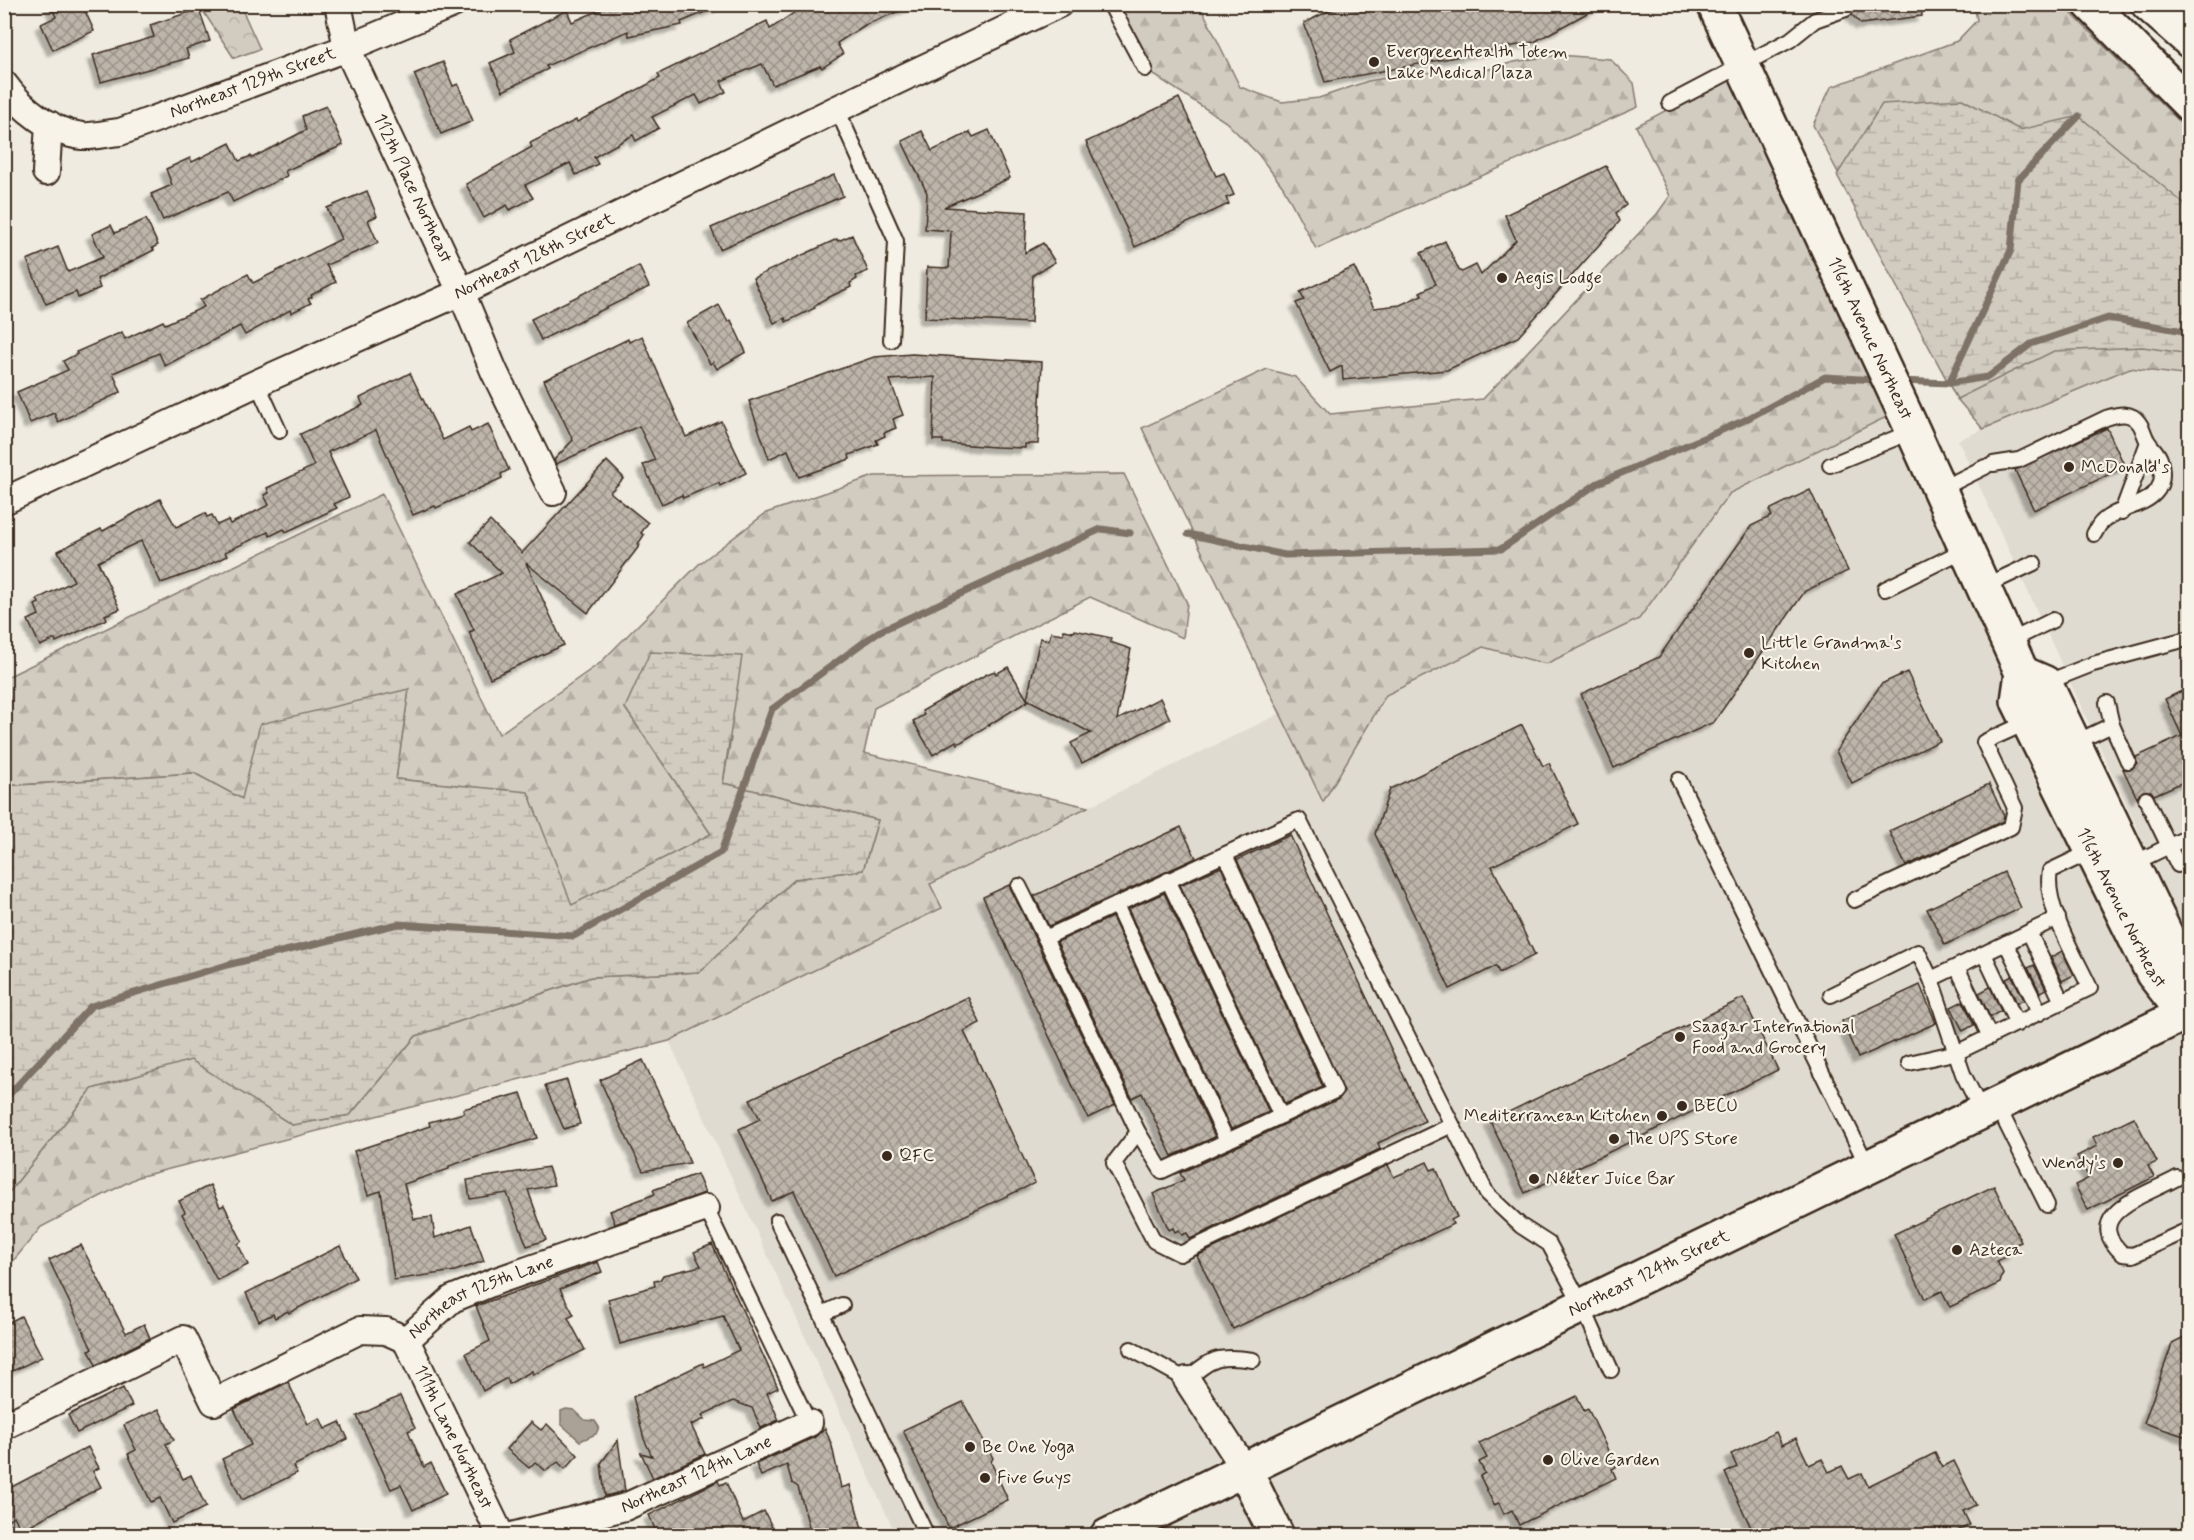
<svg xmlns="http://www.w3.org/2000/svg" width="2194" height="1540" font-family="Mynerve,sans-serif">
<style>
.built{fill:#e0dbd0}
.forest{fill:url(#forest-firs);stroke:#867a6f;stroke-width:1.5}
.wetland{fill:url(#wetland-marsh);stroke:#867a6f;stroke-width:1.5}
.park{fill:url(#park-crowns);stroke:#867a6f;stroke-width:1.5}
.water{fill:#aaa296;stroke:#7e7266;stroke-width:1.5}
.lines{fill:none;stroke-linecap:round;stroke-linejoin:round}
.stream{stroke:#7e7266;stroke-width:7}
.building{fill:url(#building-cross-hatch);stroke:#3b2a1e;stroke-width:1.5;filter:url(#shadow)}
.lane-casing{stroke:#3b2a1e;stroke-width:18}
.street-casing{stroke:#3b2a1e;stroke-width:30}
.secondary-casing{stroke:#3b2a1e;stroke-width:38}
.highway-casing{stroke:#3b2a1e;stroke-width:38}
.lane{stroke:#f7f3e8;stroke-width:14}
.street{stroke:#f7f3e8;stroke-width:26}
.secondary{stroke:#f7f3e8;stroke-width:33}
.highway{stroke:#f7f3e8;stroke-width:33}
.poi-dot{fill:#3b2a1e;stroke:#f7f3e8;stroke-width:2}
.labels{text-anchor:middle;dominant-baseline:central;stroke-width:4.5;stroke-linejoin:round;paint-order:stroke}
.poi-label{font-size:18px;fill:#3b2a1e;stroke:#f7f3e8;text-anchor:start}
.street-label{font-size:18px;fill:#3b2a1e;stroke:#f7f3e8}
</style>
<defs>
<pattern id="forest-firs" width="22" height="20" patternUnits="userSpaceOnUse" patternTransform="scale(1.5)"><rect width="22" height="20" fill="#d1cbc0"/><path d="M5 1l3.5 6h-7zM16 11l3.5 6h-7z" fill="#b4aea5"/></pattern>
<pattern id="wetland-marsh" width="20" height="14" patternUnits="userSpaceOnUse" patternTransform="scale(1.5)"><rect width="20" height="14" fill="#d1cbc0"/><path d="M1 5h8M5 5V1M11 12h8M15 12V8" fill="none" stroke="#b4aea5"/></pattern>
<pattern id="park-crowns" width="20" height="18" patternUnits="userSpaceOnUse" patternTransform="scale(1.5)"><rect width="20" height="18" fill="#d1cbc0"/><path d="M2 6a3 3 0 1 1 6 0M12 15a3 3 0 1 1 6 0" fill="none" stroke="#b4aea5"/></pattern>
<pattern id="building-cross-hatch" width="8" height="8" patternUnits="userSpaceOnUse" patternTransform="scale(1.5)"><rect width="8" height="8" fill="#bdb5aa"/><path d="M0 0l8 8M0 8l8-8" fill="none" stroke="#9b938a"/></pattern>
<filter id="shadow"><feDropShadow dx="-5.5" dy="5.5" stdDeviation="1.5" flood-color="#0004"/></filter>
</defs>
<rect width="100%" height="100%" fill="#efebe0"/>
<filter id="ink" filterUnits="userSpaceOnUse"><feTurbulence type="fractalNoise" baseFrequency=".0167" numOctaves="2"/><feDisplacementMap in="SourceGraphic" scale="12" xChannelSelector="R" yChannelSelector="G"/><feConvolveMatrix kernelMatrix="1 2 1 2 8 2 1 2 1" color-interpolation-filters="sRGB"/></filter>
<g filter="url(#ink)">
<g class="built">
<path d="M2130,368l59,8 1,543 -9,4 -223,-483z"/>
<path d="M1903,409l286,615v511h-1293l-227,-494 272,-133 -11,-24 351,-171 42,88 63,-106 98,-48 62,17 93,-45 91,-126z"/>
</g>
<g class="forest">
<path d="M1111,5h89l40,82 42,15 37,-4 49,-17 53,-9 47,3 46,-13 44,-7 52,4 24,24 4,24 -322,142 -33,-62 -25,-33 -32,-32 -81,-53z"/>
<path d="M1974,5h89l126,126v245l-59,-8 -147,61 -26,-30 -144,-274 18,-38 126,-46 20,-21z"/>
<path d="M1745,69l158,340 -173,84 -91,126 -93,45 -63,-17 -97,48 -63,107 -181,-374 125,-59 28,8 35,37 153,-15 174,-185 13,-18 -34,-70z"/>
<path d="M1124,474l63,129 -4,35 -93,-41 -216,111 -10,45 224,54 -158,77 12,24 -273,133 -531,136 -97,50 -36,44v-74l87,-108 100,-30 100,66 58,-10 66,-79 175,-59 109,-5 94,-93 69,-9 15,-50 -155,-37 8,-45 -106,-30 86,126 -140,72 -43,-113 -132,-14 13,-90 -167,110 -48,-26 -189,13v-108l377,-184 117,240 101,-71 99,-99 67,-51 108,-37z"/>
</g>
<g class="wetland">
<path d="M1962,99l58,31 59,-14 110,92v146l-46,-7 -89,4 -97,48 -120,-224 45,-71z"/>
<path d="M650,652l92,4 -19,127 155,37 -15,50 -69,9 -94,93 -109,5 -175,59 -66,79 -58,10 -101,-65 -99,29 -87,108v-411l189,-13 48,26 18,-75 149,-35 -13,90 132,13 44,113 139,-71 -86,-126z"/>
</g>
<path class="park" d="M199,5h41l20,44 -26,9z"/>
<path class="water" d="M566,1409l8,1 11,10 10,1 4,6 -3,7 -16,7 -19,-17v-13z"/>
<g class="lines">
<g class="stream">
<path d="M1900,381l49,2 39,-6 43,-33 77,-26 82,14"/>
<path d="M1949,383l62,-133 7,-70 61,-64"/>
<path d="M1188,534l97,21 216,-6 97,-66 145,-62 82,-44 52,3"/>
<path d="M4,1100l87,-94 136,-41 171,-41 176,12 147,-84 51,-143 106,-77 223,-103 29,4"/>
</g>
</g>
<g class="building">
<path d="M50,4h32l12,27 -41,19 -12,-26 15,-7z"/>
<path d="M614,4l108,1 -41,17 1,3 -53,11 -1,-5 -82,35 2,3 -45,22 -13,-28 25,-11 -5,-13 57,-29 5,12z"/>
<path d="M807,4l107,1 -49,20 -28,18 6,11 -21,14 -2,-2 -47,19 -11,-21 -41,17 5,11 -25,12 -5,-9 -44,22 7,11 -23,13 -3,-6 -39,22 4,7 -22,11 -6,-12 -45,22 8,13 -23,12 -3,-5 -23,13 -18,-34 66,-37 -2,-4 46,-23 1,2 83,-44 -2,-4 109,-53 3,8z"/>
<path d="M1343,4h261l-70,38 -209,40 -21,-59z"/>
<path d="M1854,4h67l1,12 -61,8 -9,-9z"/>
<path d="M199,9l11,32 -24,8 3,9 -88,24 -8,-27 61,-18 -4,-12z"/>
<path d="M443,62l10,24 5,-2 15,37 -32,13 -27,-60z"/>
<path d="M1179,98l37,78 8,-3 10,22 -8,3 3,6 -94,43 -49,-105z"/>
<path d="M326,106l17,39 -58,26 2,5 -54,26 -5,-10 -65,28 -12,-26 21,-9 -6,-16 24,-11 2,4 38,-19 9,18 12,-5 1,2 54,-28 -4,-14z"/>
<path d="M989,130l21,48 -66,29 83,5 -2,41 18,-10 12,19 -22,13 -2,48 -106,-5 2,-51 22,1 2,-37 -26,-2 2,-36 -25,-52 20,-10 10,20 38,-19 3,5z"/>
<path d="M1606,166l20,39 -10,8 4,8 -102,116 -71,33 -104,10 -1,-14 -12,6 -34,-69 8,-3 -4,-8 54,-25 20,41 26,-3 22,-10 -2,-3 16,-8 -15,-31 24,-12 14,29 3,2 14,-7 5,10 35,-35 -11,-25z"/>
<path d="M834,175l9,21 -123,53 -9,-21z"/>
<path d="M367,191l10,25 -9,4 10,23 -52,22 10,17 -25,13 1,2 -4,2 3,4 -20,10 -1,-3 -45,25 -5,-9 -75,40 -6,-13 -46,20 8,19 -63,30 -4,-9 -24,10 -13,-31 51,-22 -5,-9 14,-7 -1,-2 46,-20 3,7 38,-18 2,3 39,-17 -4,-7 48,-26 5,9 88,-44 -14,-31z"/>
<path d="M146,219l12,26 -6,3 2,2 -57,29 3,9 -22,10 -2,-6 -30,12 -19,-44 31,-13 10,25 35,-15 -11,-23 19,-9 4,8z"/>
<path d="M852,235l16,36 -12,5 1,3 -7,4 1,4 -28,13 -9,6 1,2 -29,14 -1,-4 -11,5 -21,-45 84,-39 1,2z"/>
<path d="M639,266l10,21 -108,53 -10,-21z"/>
<path d="M719,305l9,17 3,-2 15,32 -29,17 -4,-7 -3,2 -23,-41z"/>
<path d="M642,336l44,101 35,-16 25,52 -26,13 -1,-3 -36,15 -1,-3 -20,9 -19,-39 12,-5 -16,-34 -83,38 -2,-4 19,-20 -29,-60 84,-41 1,3z"/>
<path d="M912,354l130,8 -4,82h-13v4l-30,-1 -52,-4v-3h-10l2,-63 -45,3 13,35 -10,4 3,9 -12,5 1,3 -9,4 2,4 -29,11 1,4 -51,18 -11,-27 -19,9 -20,-58 125,-44z"/>
<path d="M410,373l33,67 26,-13 2,5 17,-8 21,46 -8,4 1,4 -66,30 -1,-2 -22,9 -37,-85 -48,22 21,45 -15,7 3,4 -51,24 -2,-3 -14,7 -2,-4 -43,20 2,4 -29,14 -37,13 -20,-42 -11,5 -32,16 22,47 -15,6 2,4 -51,23 -1,-3 -15,7 -12,-26 11,-5 -4,-10 4,-2 -2,-4 37,-18 -16,-30 43,-22 2,2 57,-32 16,28 29,-14 2,4 5,-2 5,10 11,-5 2,4 39,-19 -5,-10 5,-2 -2,-5 47,-22 -14,-32 63,-29 -3,-7z"/>
<path d="M2107,428l18,39 -91,43 -19,-40z"/>
<path d="M607,461l17,17 -14,14 38,31 -7,10 3,2 -6,9 2,1 -52,68 -62,-50 38,82 -74,33 -21,-46 5,-2 -17,-36 45,-21 -32,-31 20,-21 32,32z"/>
<path d="M1810,490l38,81 -43,20 -91,131 -100,46 -33,-74 78,-37 92,-131 21,-10 -3,-6z"/>
<path d="M1064,630l10,2 1,-2 36,8 -1,4 21,7 -14,71 43,-22 10,21 -88,44 -11,-20 20,-10 -64,-34 13,-61 9,2 2,-8 12,2z"/>
<path d="M1008,667l20,34 -70,43 -2,-3 -23,14 -20,-34 11,-6 -2,-4 65,-37 8,-3 1,3z"/>
<path d="M1907,672l33,69 -88,42 -16,-32 45,-67z"/>
<path d="M2190,687v92l-36,16 -3,-4h-8l-6,7 -14,-29h9l5,-6 -1,-6 46,-21 -17,-37z"/>
<path d="M1522,725l21,41 6,-3 29,61 -86,42 43,89 -36,18 -3,-7 -46,23 -75,-155 15,-45z"/>
<path d="M1989,784l15,32 -1,5 -97,45 -17,-35z"/>
<path d="M1181,827l15,31 -147,68 -15,-30z"/>
<path d="M1290,835l135,286 -47,22 2,6 -190,90 -3,-6 -5,2 -3,-5 -4,2 -2,-4 -4,2 -16,-36 31,-14 -4,-7 159,-74 5,-7 -107,-232z"/>
<path d="M1221,867l102,220 -38,17 -105,-219z"/>
<path d="M2004,872l17,36 -76,37 -18,-36z"/>
<path d="M1009,885l106,220 -27,13 -105,-221z"/>
<path d="M1164,893l105,219 -38,17 -103,-220z"/>
<path d="M1112,917l103,220 -43,19 -30,-63 -10,5 -75,-156z"/>
<path d="M2062,951l12,24 -12,6 -11,-24z"/>
<path d="M2034,965l12,24 -6,3 -12,-24z"/>
<path d="M2012,976l12,24 -7,3 -11,-24z"/>
<path d="M1920,985l16,38 -78,35 -16,-37z"/>
<path d="M1990,987l11,24 -11,6 -11,-24z"/>
<path d="M968,997l12,26 -16,8 71,152 -201,93 -40,-85 -22,10 -33,-72 21,-10 -10,-20z"/>
<path d="M1743,998l35,72 -253,123 -35,-72z"/>
<path d="M1963,1001l11,24 -11,6 -12,-24z"/>
<path d="M643,1060l24,51 23,52 -47,8 -24,-49 -19,-42z"/>
<path d="M567,1080l13,44 -16,5 -19,-43z"/>
<path d="M521,1093l16,45 -88,28v3l-45,15 10,35 18,-2 3,21 36,-13 13,36 -29,10 -61,9 -13,-89 -13,4 -14,-44 76,-25 -1,-4 35,-9 -1,-4z"/>
<path d="M2134,1117l23,45 -9,4 6,11 -66,33 -13,-25 14,-7 -12,-22 20,-10 -4,-9z"/>
<path d="M1427,1162l4,8 5,-2 21,49 -6,3 2,4 -220,105 -36,-73 191,-91 6,12z"/>
<path d="M548,1167l6,18 -26,5 18,50 -19,6 -20,-53 -37,6 -3,-19z"/>
<path d="M697,1174l8,19 -90,31 -5,-13 45,-17 -2,-4z"/>
<path d="M210,1185l10,22 4,-2 18,36 -4,3 10,21 -31,15 -35,-66 3,-2 -6,-11z"/>
<path d="M1994,1186l27,56 -10,4 3,7 -17,8 6,12 -3,10 -50,24 -8,-16 -17,8 -31,-65z"/>
<path d="M712,1244l66,144 -11,5 12,27 -18,8 -9,-20 -19,-7 -31,14 3,4 -14,6 14,29 -52,24 -12,-25 11,3 -8,-17 -11,-42 70,-34 1,4 35,-17 -16,-34 -103,28 -12,-45 47,-13 -1,-5 6,-1 3,-5 38,-9 -7,-14z"/>
<path d="M81,1245l45,88 18,-9 6,14 -54,27 -7,-15 3,-1 -43,-89z"/>
<path d="M340,1246l16,32 -67,35 -1,-2 -13,7 -2,-4 -14,7 -13,-28z"/>
<path d="M598,1262l4,10 -42,17 14,26 -6,3 17,32 -52,25 -1,-4 -23,13 -2,-6 -24,13 -17,-38 24,-12 -14,-35z"/>
<path d="M21,1316l21,41 -38,18v-50z"/>
<path d="M2190,1335v103l-46,-15 28,-79z"/>
<path d="M288,1382l20,42 12,-6 5,11 15,-7 8,17 -55,27 4,7 -55,27 -20,-41 29,-14 -17,-36z"/>
<path d="M123,1388l9,18 -55,27 -9,-18z"/>
<path d="M400,1396l15,32 -7,3 16,36 7,-4 15,31 -33,16 -12,-25 -10,4 -34,-73z"/>
<path d="M1577,1396l7,15 4,-2 28,58 -4,2 4,9 -97,47 -7,-15 -8,4 -5,-11 -5,2 -14,-29 5,-3 -6,-11 8,-4 -8,-15z"/>
<path d="M963,1402l30,56 -2,4 17,38 -59,28 -46,-98z"/>
<path d="M159,1409l15,31 -8,4 17,35 8,-4 15,32 -34,16 -12,-25 -9,4 -23,-48 8,-4 -12,-25z"/>
<path d="M531,1422l10,8 6,-6 31,31 -13,14 -7,-7 -12,9 -11,-9 -6,6 -22,-19z"/>
<path d="M825,1428l7,18 9,42 9,-3 14,51h-60l5,-10 -11,-39 -6,-4 -5,-18 -26,11 -5,-12 59,-27z"/>
<path d="M1776,1432l6,13 14,-7 13,27 13,-6 7,13 13,-6 7,13 13,-6 6,13 67,-33 7,14 12,-6 22,44 -13,6 7,14 -23,11h-192l-30,-63 12,-6 -6,-13z"/>
<path d="M618,1440l7,51 -20,5 -4,-33z"/>
<path d="M88,1447l11,21 -6,3 8,16 -80,43 -7,-14 -10,6v-31z"/>
<path d="M718,1481l2,4 6,-3 17,40 21,-11 9,18 -13,7h-102l-9,-21z"/>
</g>
<g class="lines">
<defs>
<g id="lane">
<path d="M1110,4l35,65"/>
<path d="M1670,103l120,-63 25,-20 31,-11"/>
<path d="M837,109l59,132 -5,99"/>
<path d="M257,383l22,48"/>
<path d="M1993,464l26,-4 87,-42c12,-4 25,-7 33,5 4,5 5,12 8,17 3,6 11,12 13,19 13,50 -38,42 -59,64 -3,3 -5,8 -7,11"/>
<path d="M1830,465l83,-34"/>
<path d="M1939,490l46,-23"/>
<path d="M2122,512l26,-70"/>
<path d="M1983,587l51,-24"/>
<path d="M1885,589l81,-40"/>
<path d="M2008,642l45,-22"/>
<path d="M2045,683l48,-19 97,-26"/>
<path d="M2107,703l5,22"/>
<path d="M2074,743l38,-18 16,36"/>
<path d="M1679,780l188,385"/>
<path d="M2146,799l32,66"/>
<path d="M2132,864l58,-28"/>
<path d="M1168,880l113,236"/>
<path d="M1019,886l26,52 254,-118 188,374 34,32 28,18 33,61 29,65"/>
<path d="M1854,900l157,-73 4,-19 -31,-66 44,-20"/>
<path d="M1116,905l111,236"/>
<path d="M2029,932l33,70"/>
<path d="M1045,938l93,194 -24,31 40,78 26,13 272,-129"/>
<path d="M2006,943l34,70"/>
<path d="M1984,954l33,70"/>
<path d="M1957,967l33,70"/>
<path d="M1831,995l87,-43 13,27"/>
<path d="M1909,1063l49,-11 132,-64c-14,-31 -47,-83 -40,-117l42,-20"/>
<path d="M1996,1103l51,102"/>
<path d="M1981,1110l-18,-36 -32,-95 127,-61"/>
<path d="M1138,1132l24,39 173,-80 -110,-236"/>
<path d="M2177,1178c-30,17 -99,36 -54,76l10,1 57,-26"/>
<path d="M706,1208l103,215"/>
<path d="M777,1221l150,315"/>
<path d="M822,1314l20,-9"/>
<path d="M1131,1349l56,31c24,-23 34,-25 66,-20"/>
</g>
<g id="street">
<path id="s1" d="M338,4l9,44 114,244 33,79 59,121"/>
<path id="s2" d="M4,84c17,24 48,49 78,52 12,1 26,-3 38,-4l227,-84 106,-44"/>
<path d="M46,172l3,-48"/>
<path id="s3" d="M4,501l253,-118 204,-91 376,-183 222,-105"/>
<path id="s4" d="M406,1340l95,196"/>
<path d="M1187,1380l57,88"/>
<path id="s5" d="M4,1426l179,-87 31,63 146,-72 26,1 20,9 46,-41 44,-18 210,-73"/>
<path id="s6" d="M511,1536l114,-29 184,-84"/>
</g>
<g id="secondary">
<path id="s7" d="M1714,4l199,427 109,242 -4,28 135,273 31,39"/>
<path d="M2022,673l23,10 134,279 5,51"/>
<path d="M1244,1468l33,68"/>
<path id="s8" d="M1107,1536l1083,-525"/>
</g>
<g id="highway">
<path d="M2090,4l100,101"/>
<path d="M2148,4l42,37"/>
</g>
</defs>
<use href="#lane" class="lane-casing"/>
<use href="#street" class="street-casing"/>
<use href="#secondary" class="secondary-casing"/>
<use href="#highway" class="highway-casing"/>
<use href="#lane" class="lane"/>
<use href="#street" class="street"/>
<use href="#secondary" class="secondary"/>
<use href="#highway" class="highway"/>
</g>
</g>
<g class="poi-dot">
<circle cx="1374" cy="62" r="6"/>
<circle cx="1502" cy="278" r="6"/>
<circle cx="2069" cy="467" r="6"/>
<circle cx="1749" cy="653" r="6"/>
<circle cx="1680" cy="1037" r="6"/>
<circle cx="1682" cy="1106" r="6"/>
<circle cx="1662" cy="1116" r="6"/>
<circle cx="1614" cy="1139" r="6"/>
<circle cx="887" cy="1156" r="6"/>
<circle cx="2118" cy="1163" r="6"/>
<circle cx="1534" cy="1179" r="6"/>
<circle cx="1957" cy="1250" r="6"/>
<circle cx="970" cy="1447" r="6"/>
<circle cx="1548" cy="1460" r="6"/>
<circle cx="985" cy="1478" r="6"/>
</g>
<g class="labels">
<g class="poi-label">
<text x="1386" y="52">EvergreenHealth Totem<tspan x="1386" dy="21">Lake Medical Plaza</tspan></text>
<text x="1514" y="278">Aegis Lodge</text>
<text x="2081" y="467">McDonald's</text>
<text x="1761" y="643">Little Grandma's<tspan x="1761" dy="21">Kitchen</tspan></text>
<text x="1692" y="1027">Saagar International<tspan x="1692" dy="21">Food and Grocery</tspan></text>
<text x="1694" y="1106">BECU</text>
<text x="1650" y="1116" text-anchor="end">Mediterranean Kitchen</text>
<text x="1626" y="1139">The UPS Store</text>
<text x="899" y="1156">QFC</text>
<text x="2106" y="1163" text-anchor="end">Wendy's</text>
<text x="1546" y="1179">Nékter Juice Bar</text>
<text x="1969" y="1250">Azteca</text>
<text x="982" y="1447">Be One Yoga</text>
<text x="1560" y="1460">Olive Garden</text>
<text x="997" y="1478">Five Guys</text>
</g>
<g class="street-label">
<text stroke="none"><textPath href="#s2" startOffset="276">Northeast 129th Street</textPath></text>
<text stroke="none"><textPath href="#s1" startOffset="200">112th Place Northeast</textPath></text>
<text stroke="none"><textPath href="#s3" startOffset="584">Northeast 128th Street</textPath></text>
<text stroke="none"><textPath href="#s7" startOffset="369">116th Avenue Northeast</textPath></text>
<text stroke="none"><textPath href="#s7" startOffset="996">116th Avenue Northeast</textPath></text>
<text stroke="none"><textPath href="#s8" startOffset="602">Northeast 124th Street</textPath></text>
<text stroke="none"><textPath href="#s5" startOffset="568">Northeast 125th Lane</textPath></text>
<text stroke="none"><textPath href="#s4" startOffset="108">111th Lane Northeast</textPath></text>
<text stroke="none"><textPath href="#s6" startOffset="196">Northeast 124th Lane</textPath></text>
</g>
</g>
<rect width="2194" height="1540" fill="none" stroke="#f7f3e8" stroke-width="24"/>
<rect x="12" y="12" width="2170" height="1516" fill="none" stroke="#3b2a1e" stroke-width="2" filter="url(#ink)"/>
</svg>
